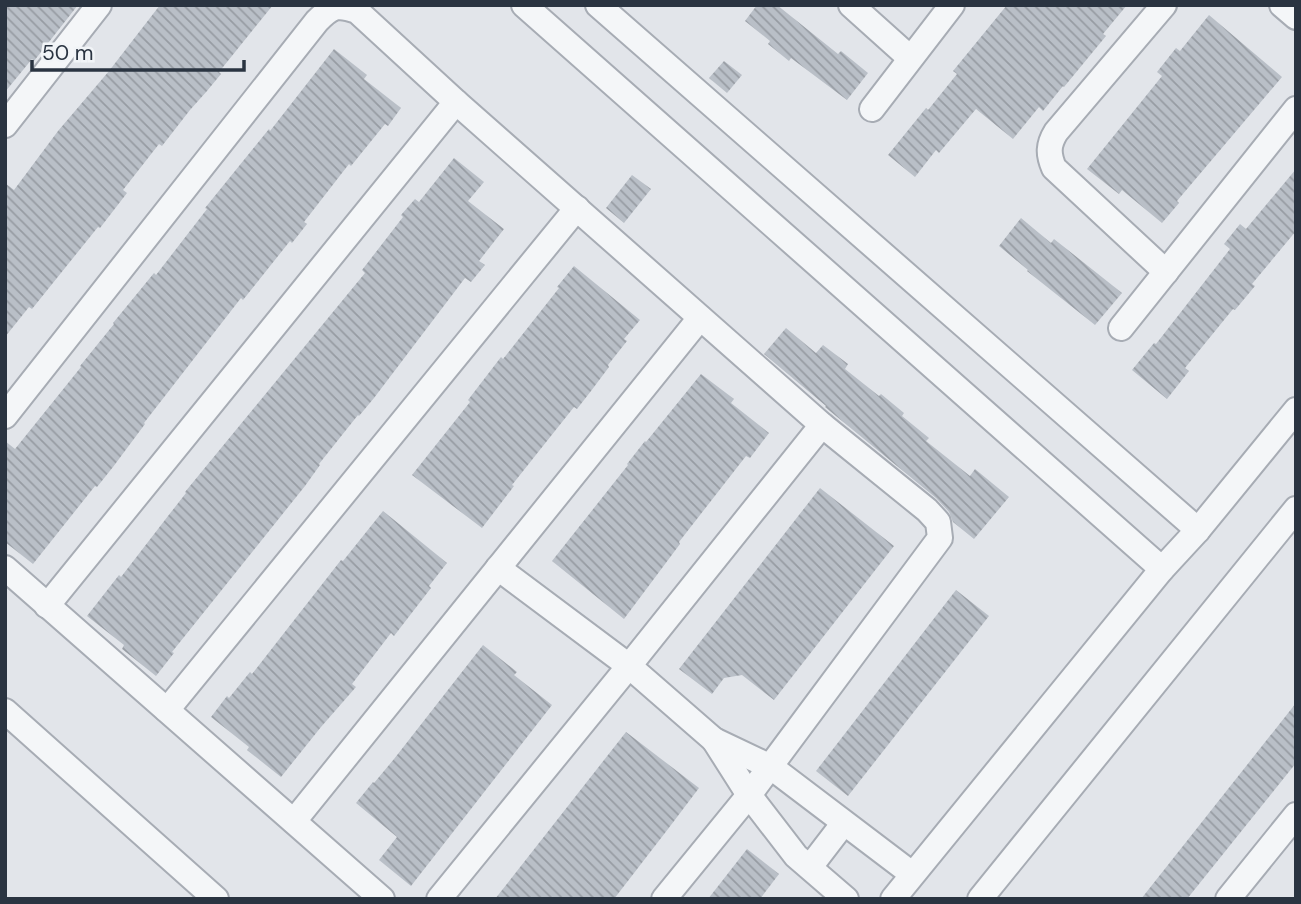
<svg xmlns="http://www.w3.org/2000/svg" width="1301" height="904" font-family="'DM Sans',sans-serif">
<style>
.building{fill:url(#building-back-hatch)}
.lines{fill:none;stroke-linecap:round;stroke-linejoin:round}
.street-casing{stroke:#a7acb4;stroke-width:28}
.street{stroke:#f4f6f8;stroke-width:24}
</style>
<defs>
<pattern id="building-back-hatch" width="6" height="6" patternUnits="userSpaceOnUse" patternTransform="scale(1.75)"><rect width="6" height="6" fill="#b9bfc7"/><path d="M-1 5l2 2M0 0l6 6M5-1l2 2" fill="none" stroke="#979ca3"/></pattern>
</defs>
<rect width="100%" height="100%" fill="#e2e5ea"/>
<g class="building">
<path d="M5,5h73l-44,56 -2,-2 -27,33z"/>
<path d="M160,5h113l-54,67 2,2 -14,17 -17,19 -28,36 -3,-2 -36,46 4,3 -27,35 -2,-1 -66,82 -3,-2 -24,30v-154l9,7 44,-59 51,-60z"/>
<path d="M757,5h20l61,49 3,-3 27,22 -21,27 -56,-42 -2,3 -21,-17 2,-3 -25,-20z"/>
<path d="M1007,5h120l-24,29 3,2 -42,51 -1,-1 -20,25 -4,-4 -26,32 -37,-30 -37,44 -3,-3 -21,27 -27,-22 38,-47 2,2 29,-36 -4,-3z"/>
<path d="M1209,15l73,62 -105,124 2,2 -17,20 -40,-33 -3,4 -32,-25 75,-93 -5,-4 19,-24 4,3z"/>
<path d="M334,49l33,26 -3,4 37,29 -13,18 -3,-2 -34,42 -2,-2 -45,58 3,2 -15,19 -2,-2 -47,59 -2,-2 -97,125 1,1 -32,43 -16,20 -2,-1 -62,78 -28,-22v-101l10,8 66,-82 -1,-1 34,-42 -1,-1 41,-50 2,2 51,-66 -2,-1 64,-79 1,2z"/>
<path d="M724,61l18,14 -15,18 -18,-15z"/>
<path d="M454,158l30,24 -16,19 36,28 -25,32 6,4 -14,17 -6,-4 -91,120 -15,18 -1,-1 -39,49 1,1 -15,21 -133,166 2,1 -18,23 -34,-27 2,-4 -37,-29 32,-41 2,2 47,-61 18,-23 -1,-1 180,-219 -3,-3 41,-53 -2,-2 14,-16 4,3z"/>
<path d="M1296,169v62l-44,53 3,2 -20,24 -2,-1 -48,59 4,3 -22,28 -35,-29 22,-27 2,1 74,-95 -6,-5 16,-20 6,5z"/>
<path d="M632,175l19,14 -27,34 -18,-15z"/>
<path d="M1021,218l30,25 3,-4 68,54 -27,32 -68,-54 1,-1 -29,-24z"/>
<path d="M574,266l66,54 -16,19 3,2 -19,24 1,2 -18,24 -14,18 -3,-2 -62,78 2,1 -32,42 -70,-53 58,-73 -2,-2 33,-43 2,2 56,-71 -2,-1z"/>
<path d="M786,328l30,25 7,-8 25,19 -3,5 34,27 2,-2 23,19 -2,3 27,22 -3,3 44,35 5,-7 34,28 -35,42 -21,-17 -4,-10 -13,-14 -111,-91 1,-1 -62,-52z"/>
<path d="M701,374l33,25 -3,4 38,30 -19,25 -4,-2 -67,86 1,2 -56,75 -72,-58 76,-96 -1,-1 18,-23 1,1z"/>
<path d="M820,488l74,58 -120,154 -32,-25 -18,3 -12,16 -33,-25z"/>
<path d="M383,511l64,52 -18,23 2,2 -37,48 -3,-3 -39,51 4,3 -35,40 -40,50 -34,-27 2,-3 -38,-30 16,-21 2,2 21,-26 2,2 89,-114 2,1z"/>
<path d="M956,590l33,26 -141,180 -32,-25z"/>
<path d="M483,645l34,27 -3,3 38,30 -141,181 -32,-26 18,-23 -41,-34 17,-21 1,1 20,-24z"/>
<path d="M1296,703v60l-109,136h-46z"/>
<path d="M626,732l73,56 -31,41 -54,70h-119z"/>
<path d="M747,849l32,25 -19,25h-52z"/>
</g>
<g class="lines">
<defs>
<g id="street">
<path d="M524,5l638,564"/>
<path d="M598,5l600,525"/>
<path d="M851,5l59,53"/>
<path d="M1164,5l-108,127c-8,13 -8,22 -2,36l112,104"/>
<path d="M1282,5l14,12"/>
<path d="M872,109l80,-104"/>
<path d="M5,125l94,-120"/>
<path d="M1121,328l175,-219"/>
<path d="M5,416l312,-395c15,-15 20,-17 40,-10l99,91 366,323 105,85 11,12 2,16 -191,257 -85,104"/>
<path d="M5,568l377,331"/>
<path d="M498,568l131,98 85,74 57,27 141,107"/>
<path d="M47,606l409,-504"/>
<path d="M167,710l410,-502"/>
<path d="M5,711l211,188"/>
<path d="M714,740l35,55 47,61 50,43"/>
<path d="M294,821l406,-503"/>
<path d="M810,867l33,-43"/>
<path d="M439,899l190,-233 193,-241"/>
<path d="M893,899l269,-330 36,-39 98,-120"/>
<path d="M980,899l316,-390"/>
<path d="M1228,899l68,-84"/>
</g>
</defs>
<use href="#street" class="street-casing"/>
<use href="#street" class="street"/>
</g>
<rect width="1301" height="904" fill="none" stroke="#2a3441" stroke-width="14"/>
<path d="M32 60v10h212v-10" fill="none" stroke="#2a3441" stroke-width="3.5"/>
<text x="42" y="60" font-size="21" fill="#2a3441" stroke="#f1f4f7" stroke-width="5" paint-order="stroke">50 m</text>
</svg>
